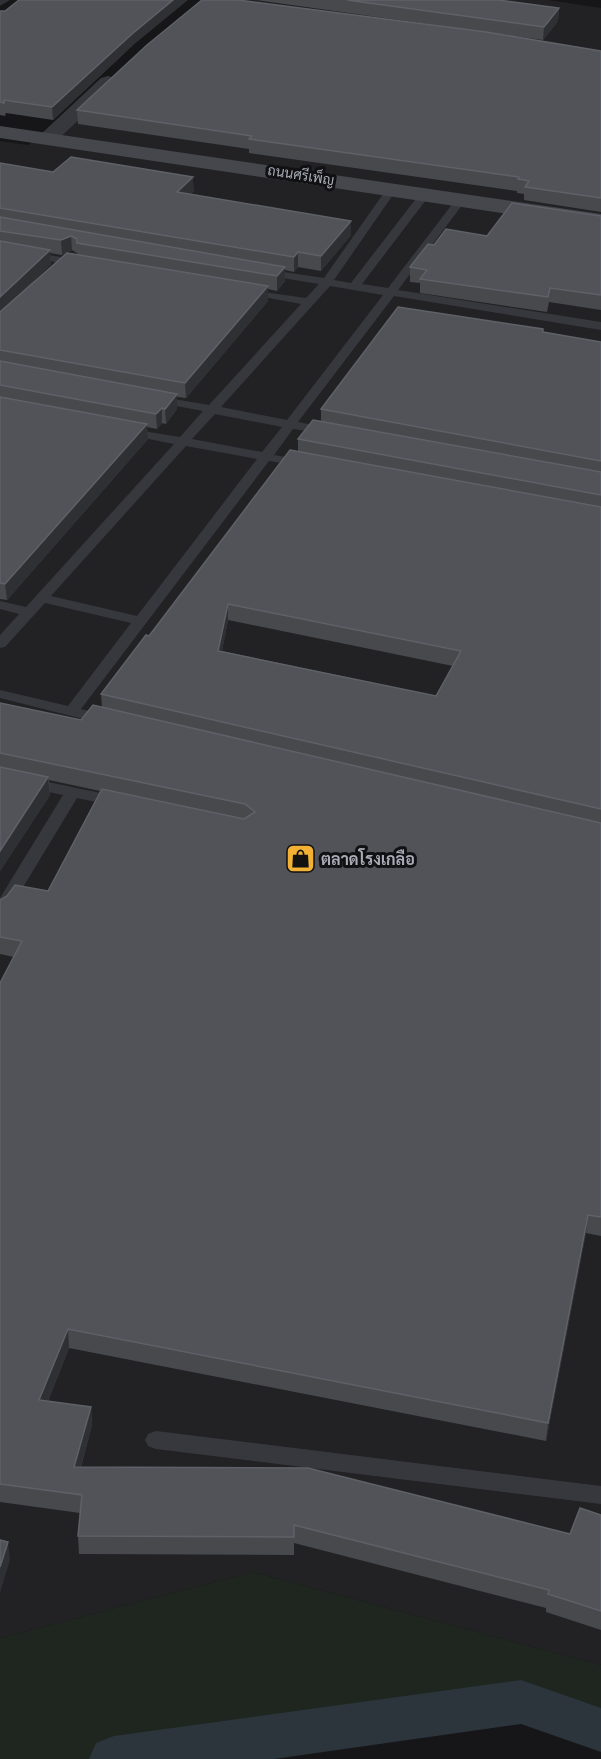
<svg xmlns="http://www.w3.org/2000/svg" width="601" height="1759" font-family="'DM Sans',Sarabun,sans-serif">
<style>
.built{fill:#222225}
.green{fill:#1e261f}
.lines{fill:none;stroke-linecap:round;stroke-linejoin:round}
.canal{fill:#2c353c;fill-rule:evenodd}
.lane{fill:#37383d;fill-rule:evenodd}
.street{fill:#37383d;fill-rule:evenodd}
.secondary{fill:#45474d;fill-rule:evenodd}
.wall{fill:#47494d;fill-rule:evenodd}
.shaded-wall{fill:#2f3033}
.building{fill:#525359;stroke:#5f6168;stroke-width:1.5;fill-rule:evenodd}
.labels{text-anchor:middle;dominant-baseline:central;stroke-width:6;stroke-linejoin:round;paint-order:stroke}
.far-street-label{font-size:14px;fill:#a8adb8;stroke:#111113}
.poi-label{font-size:16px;font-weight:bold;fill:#a8adb8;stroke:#111113;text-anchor:start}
</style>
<rect width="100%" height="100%" fill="#161618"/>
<path class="built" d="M240,0h308l53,8v1657l-348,-93 -253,66v-1497l28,4z"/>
<path class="green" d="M253,1572l348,93v57l-81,-28 -308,65h-212v-121z"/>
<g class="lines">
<path class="canal" d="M521,1680l80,28v44l-80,-28 -247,35h-185l7,-16 18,-7z"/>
<g class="lane">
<path d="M392,186l5,3 -63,91 17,3 70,-91h8v4l-67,88 26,4 69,-90 4,-1 5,3 -68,90 203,32v8l-207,-34 -96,126 36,7v6l-41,-6 -19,26 34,6v6l-39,-6 -188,248 31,8 3,3 -3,3 -5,2 -107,-27v-8l68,16 63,-83 -86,-20 -40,44 -5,1v-13l19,-21 -19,-5v-8l26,6 148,-163 -50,-10v-6l56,9 23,-26 -53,-10v-6l59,10 92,-101 -59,-11v-4l64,9 13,-14 -55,-9 -6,-3 6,-3 60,9 64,-91zM330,286l53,9 -96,125 -66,-13zM215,414l67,13 -20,25 -70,-13zM186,446l71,13 -120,157 -86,-20z"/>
<path d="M0,247l79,13 6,3 -6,3 -79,-13z"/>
<path d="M0,772l120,25 8,5 -8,5 -43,-9 -69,114 -8,5v-19l63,-103 -63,-13z"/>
<path d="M156,1431l445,55v18l-445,-55 -8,-3 -3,-6 3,-6z"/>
</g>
<path class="street" d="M108,76l7,2 2,4 -2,4 -61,57h-14l-3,-4 3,-4 61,-57z"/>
<path class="secondary" d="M0,126l601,88v14l-601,-90z"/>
</g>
<g class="wall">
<path d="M256,0h242l61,8 -1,13 -15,19 -52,-7 110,18v161l-77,-12v-6l-7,-1v-2l-268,-38v-4l-171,-25 -1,-14 393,-80z"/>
<path d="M0,11l132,35 -79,74 -47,-7 -1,3 -5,-1z"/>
<path d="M0,163l53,9 141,19 -4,3 161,41 -30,36 -23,-4 -4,5 -9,-2v11l-8,10 -9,-2v12l-82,97 -9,-1v12l-11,15 -4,-1 -5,6 -10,-2 1,12 -141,161 -7,-1zM72,250l5,3 1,2 -66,47 39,-38 -1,-11 12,2z"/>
<path d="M601,216v94l-52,-8 -2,10 -127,-19v-10l-10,-1v-15l24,-22z"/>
<path d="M543,332l58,10v894l-15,-3 -40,208 -477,-93 -21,53 43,6 1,18 -11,42 489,67 31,-19v115l-55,-18v-4l-252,-65v12l-215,-1 -1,-18 2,-23 -80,-11v-519l14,-26 -14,-3v-54l48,-9 52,-100 -51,-11 1,15 -50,76v-168l81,17 21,-12 -1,-14 197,-242v-13l23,-18v-12zM228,620l225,46 -17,30 -214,-45z"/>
</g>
<g class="shaded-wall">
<path d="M0,0h10l-10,6z"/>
<path d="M173,0h15l-56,46 -79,74 -1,-13 80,-73z"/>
<path d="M559,8l-1,13 -15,19 1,-13z"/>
<path d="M193,177l1,14 -17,15v-14z"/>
<path d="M351,221v14l-30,36v-15z"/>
<path d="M71,236l1,14 -10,5 -1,-15z"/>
<path d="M50,250l1,14 -51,49v-16z"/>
<path d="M298,252v15l-4,5v-15z"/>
<path d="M285,267v14l-8,10v-15z"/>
<path d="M268,286v15l-82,97 -1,-15z"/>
<path d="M177,394v15l-11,15 -1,-15z"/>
<path d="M162,408v15l-5,6 -1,-15z"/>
<path d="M147,424l1,15 -141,161 -2,-16z"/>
<path d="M228,604v16l-9,47 -1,-16z"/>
<path d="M48,777l2,18 -50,76v-20z"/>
<path d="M588,1215l-2,18 -40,208 2,-18z"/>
<path d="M68,1329l1,19 -28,70 -2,-18z"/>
<path d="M91,1407l1,18 -16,60 -2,-18z"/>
<path d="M8,1542l2,18 -10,33v-26z"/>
</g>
<g class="building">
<path d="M19,0h154l-41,34 -80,73 -48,-7v3l-4,-1v-91h5z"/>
<path d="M202,0h36l248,32 115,19v147l-76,-11 4,-6 -11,-2 1,-2 -270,-38 3,-3 -175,-26 70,-65z"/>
<path d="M347,0h151l61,8 -15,19z"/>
<path d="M71,157l122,20 -16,15 174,29 -30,35 -23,-4 -4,5 -294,-49v-45l53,9z"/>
<path d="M512,203l89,13v79l-51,-7 -2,9 -128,-18 7,-9 -17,-3 18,-23 6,1 12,-16 41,7z"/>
<path d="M0,217l285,50 -8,9 -200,-33v-4l-6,-3 -10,4 -61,-9z"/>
<path d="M0,241l50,9 -50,47z"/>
<path d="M67,253l201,33 -83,97 -185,-33v-38z"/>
<path d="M398,307l145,22v3l58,10v119l-280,-52z"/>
<path d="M0,361l177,33 -12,15 -3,-1 -6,6 -156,-29z"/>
<path d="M0,397l147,27 -142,160 -5,-1z"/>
<path d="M313,420l288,52v23l-303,-56z"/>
<path d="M290,450l311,57v302l-500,-115 45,-59 3,1zM228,604l233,47 -25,45 -218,-45z"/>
<path d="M0,703l81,17 12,-15 508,118v394l-13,-2 -40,208 -480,-94 -29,71 52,7 -17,60 234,1 262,66 10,-26 21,7v96l-53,-17 1,-4 -255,-65v12l-216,-1 4,-41 -82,-11v-501l22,-42 -22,-4v-37l7,-4 8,-11 33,6 54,-102 142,30 11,-7 -10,-8 -245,-51z"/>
<path d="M0,767l48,10 -48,74z"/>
<path d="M0,1540l8,2 -8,25z"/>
</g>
<defs>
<symbol id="shop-square" viewBox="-11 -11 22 22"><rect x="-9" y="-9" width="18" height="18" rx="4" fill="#f2b134" stroke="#111113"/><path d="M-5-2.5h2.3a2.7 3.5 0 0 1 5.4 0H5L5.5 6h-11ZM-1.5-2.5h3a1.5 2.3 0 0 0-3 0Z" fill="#111"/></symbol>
</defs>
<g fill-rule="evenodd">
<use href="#shop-square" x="284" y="842" width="33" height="33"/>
</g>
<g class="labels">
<g class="far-street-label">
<text transform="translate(301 175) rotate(9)">ถนนศรีเพ็ญ</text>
</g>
<g class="poi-label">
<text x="321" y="859">ตลาดโรงเกลือ</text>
</g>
</g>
</svg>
